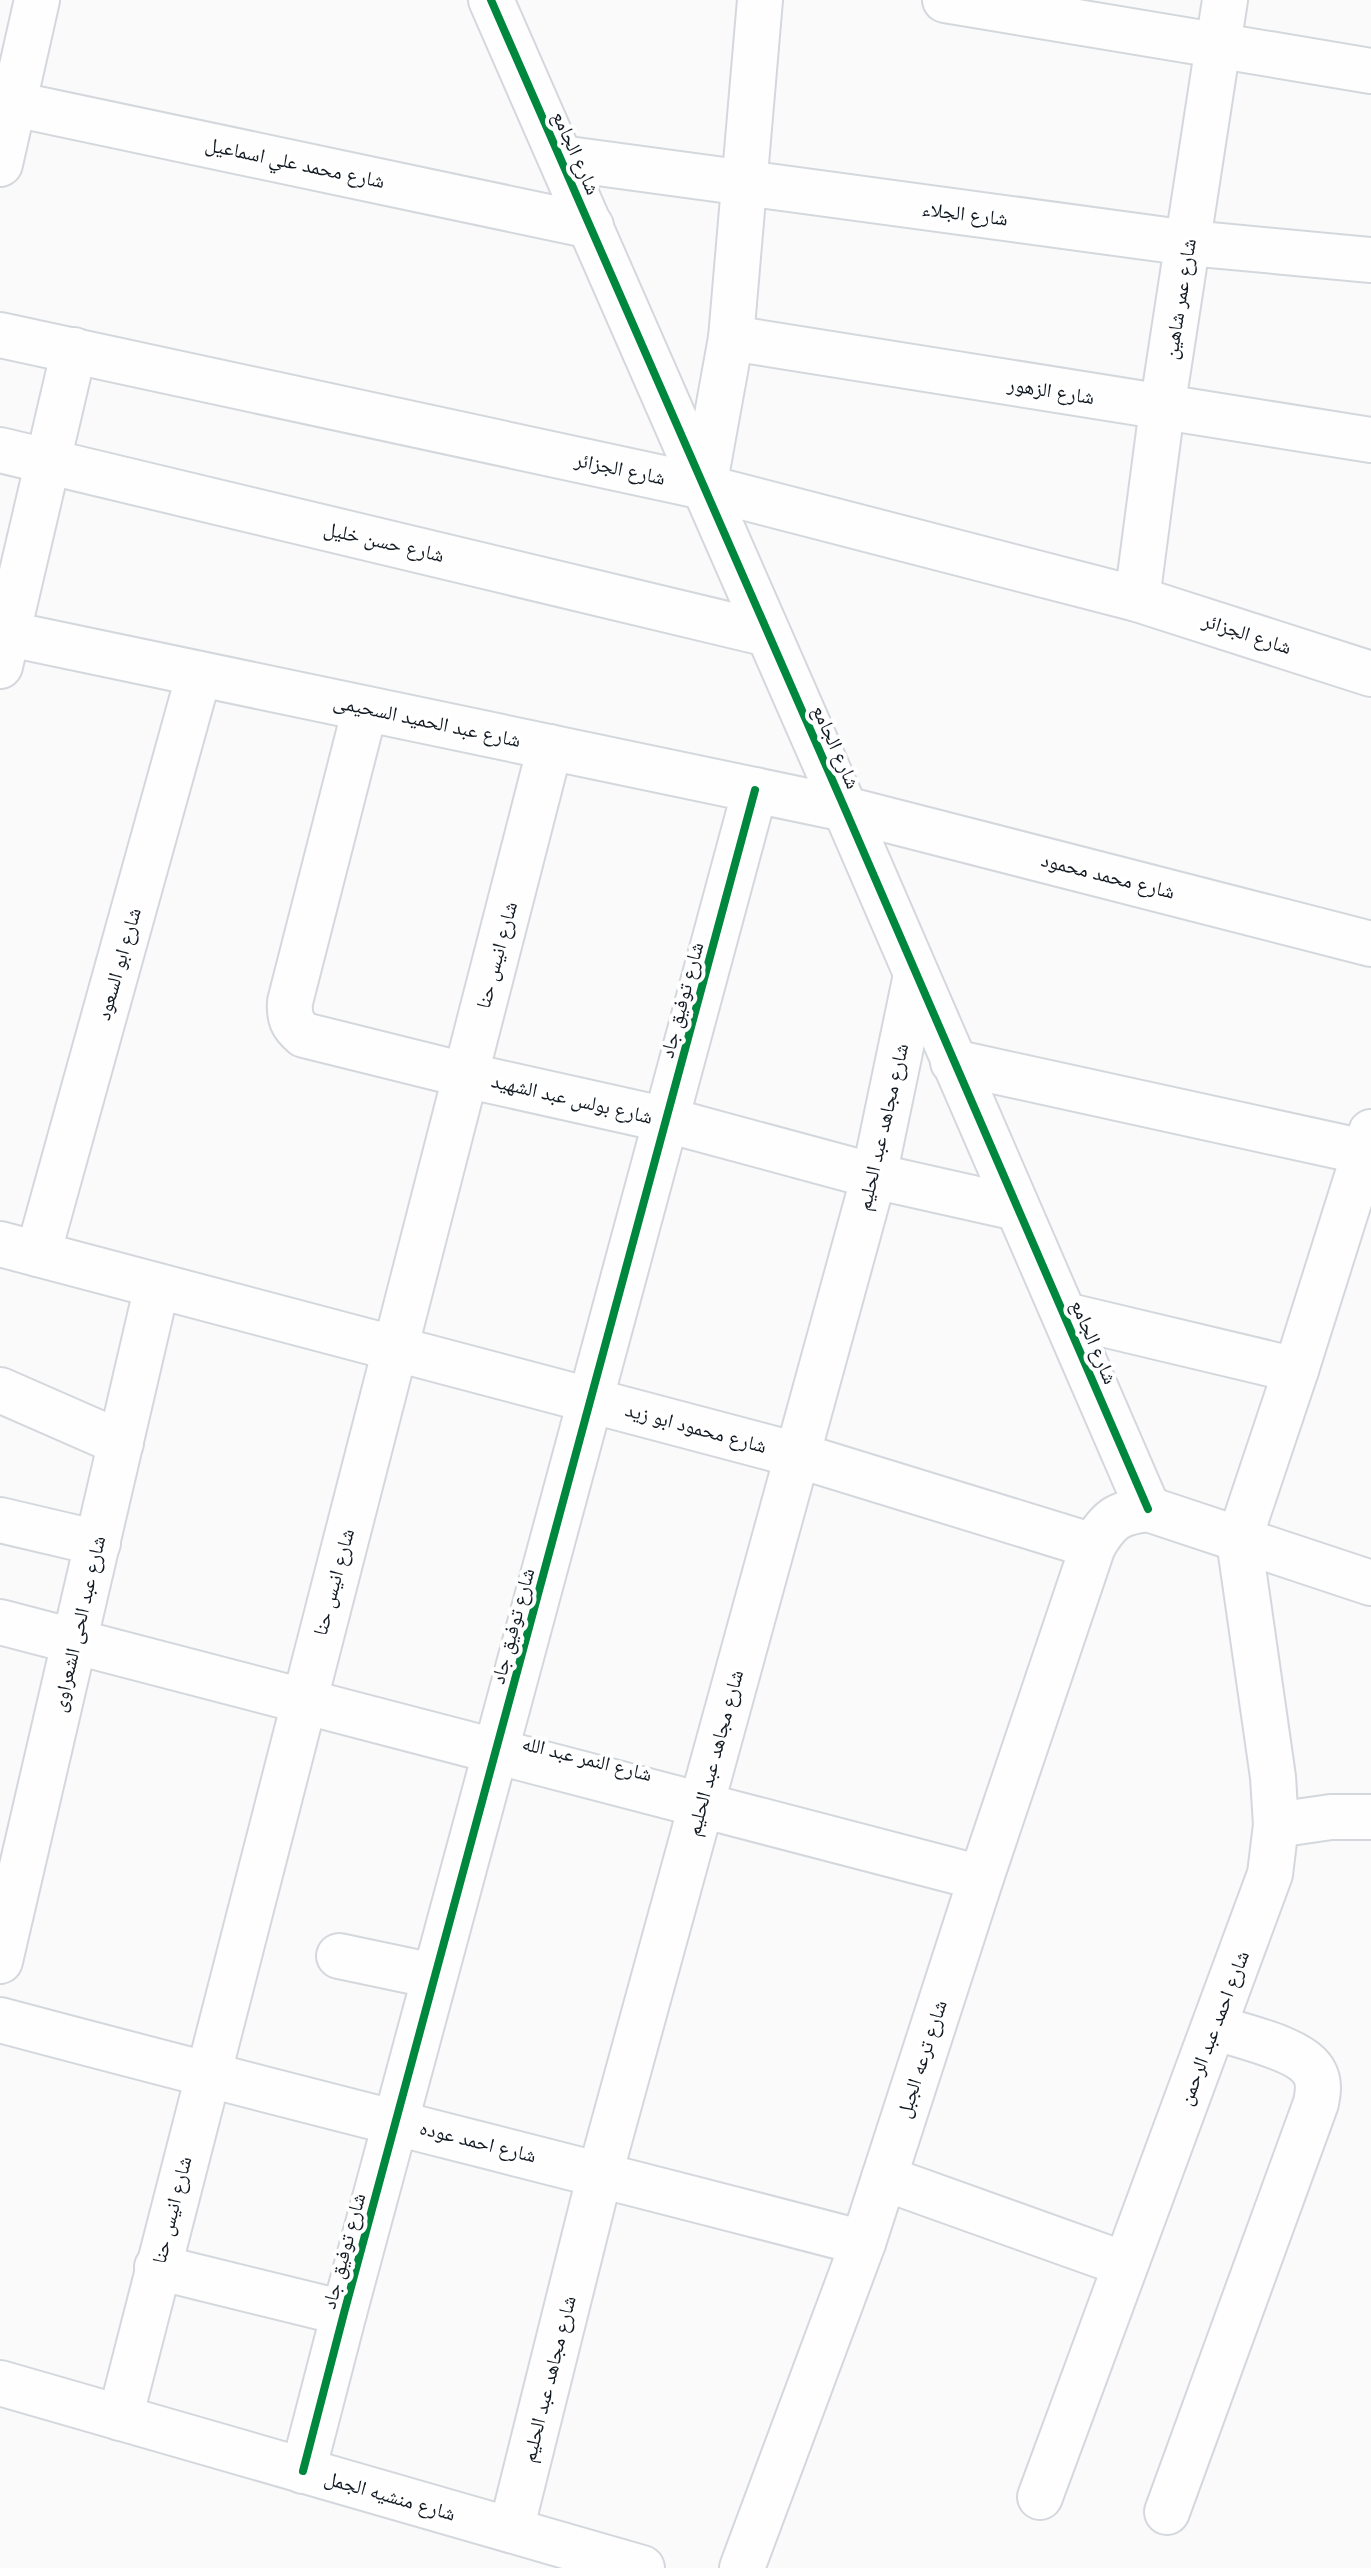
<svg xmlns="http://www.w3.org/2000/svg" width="1371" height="2568" font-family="'Nunito Sans','Noto Naskh Arabic',sans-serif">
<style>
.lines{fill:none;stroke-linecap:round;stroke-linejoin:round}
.minor-casing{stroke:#d4d8dd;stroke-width:48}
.minor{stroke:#fefefe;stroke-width:44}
.cycleway-casing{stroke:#fff;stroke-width:13}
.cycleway{stroke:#00873e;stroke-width:8}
.labels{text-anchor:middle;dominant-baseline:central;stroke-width:8;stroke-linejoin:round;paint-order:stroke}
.street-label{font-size:20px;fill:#111922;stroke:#fff}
</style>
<rect width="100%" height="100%" fill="#fafafa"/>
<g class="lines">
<defs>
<g id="minor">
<path d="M491,0l354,809 303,700"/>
<path d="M945,0l426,71"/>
<path d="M0,101l591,125"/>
<path d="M561,158l628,85 182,17"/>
<path d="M0,164l37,-164"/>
<path d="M0,335l704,152 433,112 234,75"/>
<path d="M731,338l640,102"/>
<path d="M0,450l768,184"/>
<path d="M704,487l27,-149 29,-338"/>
<path d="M1137,599l25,-190 63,-409"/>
<path d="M0,632l845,177 526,135"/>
<path d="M0,666l74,-316"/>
<path d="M365,709l-75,293c-1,16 2,23 14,33l161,40 202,45 207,56 143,32"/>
<path d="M953,1062l411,90"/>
<path d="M0,1244l797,211 296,91c16,-27 24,-33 55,-37l223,74"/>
<path d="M38,1254l161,-580"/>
<path d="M1065,1315l231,55"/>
<path d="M0,1390l121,53"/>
<path d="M0,1520l98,23"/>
<path d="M0,1622l981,256"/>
<path d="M1276,1825l55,-8h40"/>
<path d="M339,1956l95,20"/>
<path d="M0,1961l157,-675"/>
<path d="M0,2020c287,77 575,147 863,223"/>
<path d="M884,2178l240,86"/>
<path d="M157,2267l187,46"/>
<path d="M0,2383l642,185"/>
<path d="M120,2418l430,-1671"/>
<path d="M303,2471l41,-158 411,-1523"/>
<path d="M1040,2497l230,-623 6,-49 -3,-48 -34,-237 57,-170 75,-238"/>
<path d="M1167,2512l149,-409c2,-10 4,-21 -2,-31 -13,-24 -74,-36 -100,-45"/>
<path d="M511,2530l89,-356 274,-998 42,-201"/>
<path d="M742,2568l121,-325 118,-365 112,-332"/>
</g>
</defs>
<use href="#minor" class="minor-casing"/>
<use href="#minor" class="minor"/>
<defs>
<g id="cycleway">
<path d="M491,0l354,809 303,700"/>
<path d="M303,2471l41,-158 411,-1523"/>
</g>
</defs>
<use href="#cycleway" class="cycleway-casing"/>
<use href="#cycleway" class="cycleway"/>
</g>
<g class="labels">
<g class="street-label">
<text transform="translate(576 153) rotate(66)">شارع الجامع</text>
<text transform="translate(295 163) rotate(12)">شارع محمد علي اسماعيل</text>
<text transform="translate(965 214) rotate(7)">شارع الجلاء</text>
<text transform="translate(1180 299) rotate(-81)">شارع عمر شاهين</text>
<text transform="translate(1051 391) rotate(9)">شارع الزهور</text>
<text transform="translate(620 469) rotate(12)">شارع الجزائر</text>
<text transform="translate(384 542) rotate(13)">شارع حسن خليل</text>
<text transform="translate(1247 634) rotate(18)">شارع الجزائر</text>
<text transform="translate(427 721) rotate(12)">شارع عبد الحميد السحيمى</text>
<text transform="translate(836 747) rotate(66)">شارع الجامع</text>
<text transform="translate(1108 876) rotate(14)">شارع محمد محمود</text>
<text transform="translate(497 955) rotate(-75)">شارع انيس حنا</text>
<text transform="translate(119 964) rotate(-74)">شارع ابو السعود</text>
<text transform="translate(682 1000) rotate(-75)">شارع توفيق جاد</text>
<text transform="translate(572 1099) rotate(13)">شارع بولس عبد الشهيد</text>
<text transform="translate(883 1127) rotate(-77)">شارع مجاهد عبد الحليم</text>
<text transform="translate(1094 1342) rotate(67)">شارع الجامع</text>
<text transform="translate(696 1428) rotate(15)">شارع محمود ابو زيد</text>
<text transform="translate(334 1582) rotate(-75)">شارع انيس حنا</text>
<text transform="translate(79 1624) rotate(-77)">شارع عبد الحى الشعراوى</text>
<text transform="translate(513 1626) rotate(-75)">شارع توفيق جاد</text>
<text transform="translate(715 1753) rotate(-75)">شارع مجاهد عبد الحليم</text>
<text transform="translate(587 1759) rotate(14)">شارع النمر عبد الله</text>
<text transform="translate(1214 2028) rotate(-69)">شارع احمد عبد الرحمن</text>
<text transform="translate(922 2059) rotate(-72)">شارع ترعه الجبل</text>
<text transform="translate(478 2142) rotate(14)">شارع احمد عوده</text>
<text transform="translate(172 2210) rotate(-76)">شارع انيس حنا</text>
<text transform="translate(344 2251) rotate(-75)">شارع توفيق جاد</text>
<text transform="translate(549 2379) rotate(-76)">شارع مجاهد عبد الحليم</text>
<text transform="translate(390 2496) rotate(16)">شارع منشيه الجمل</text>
</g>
</g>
</svg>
